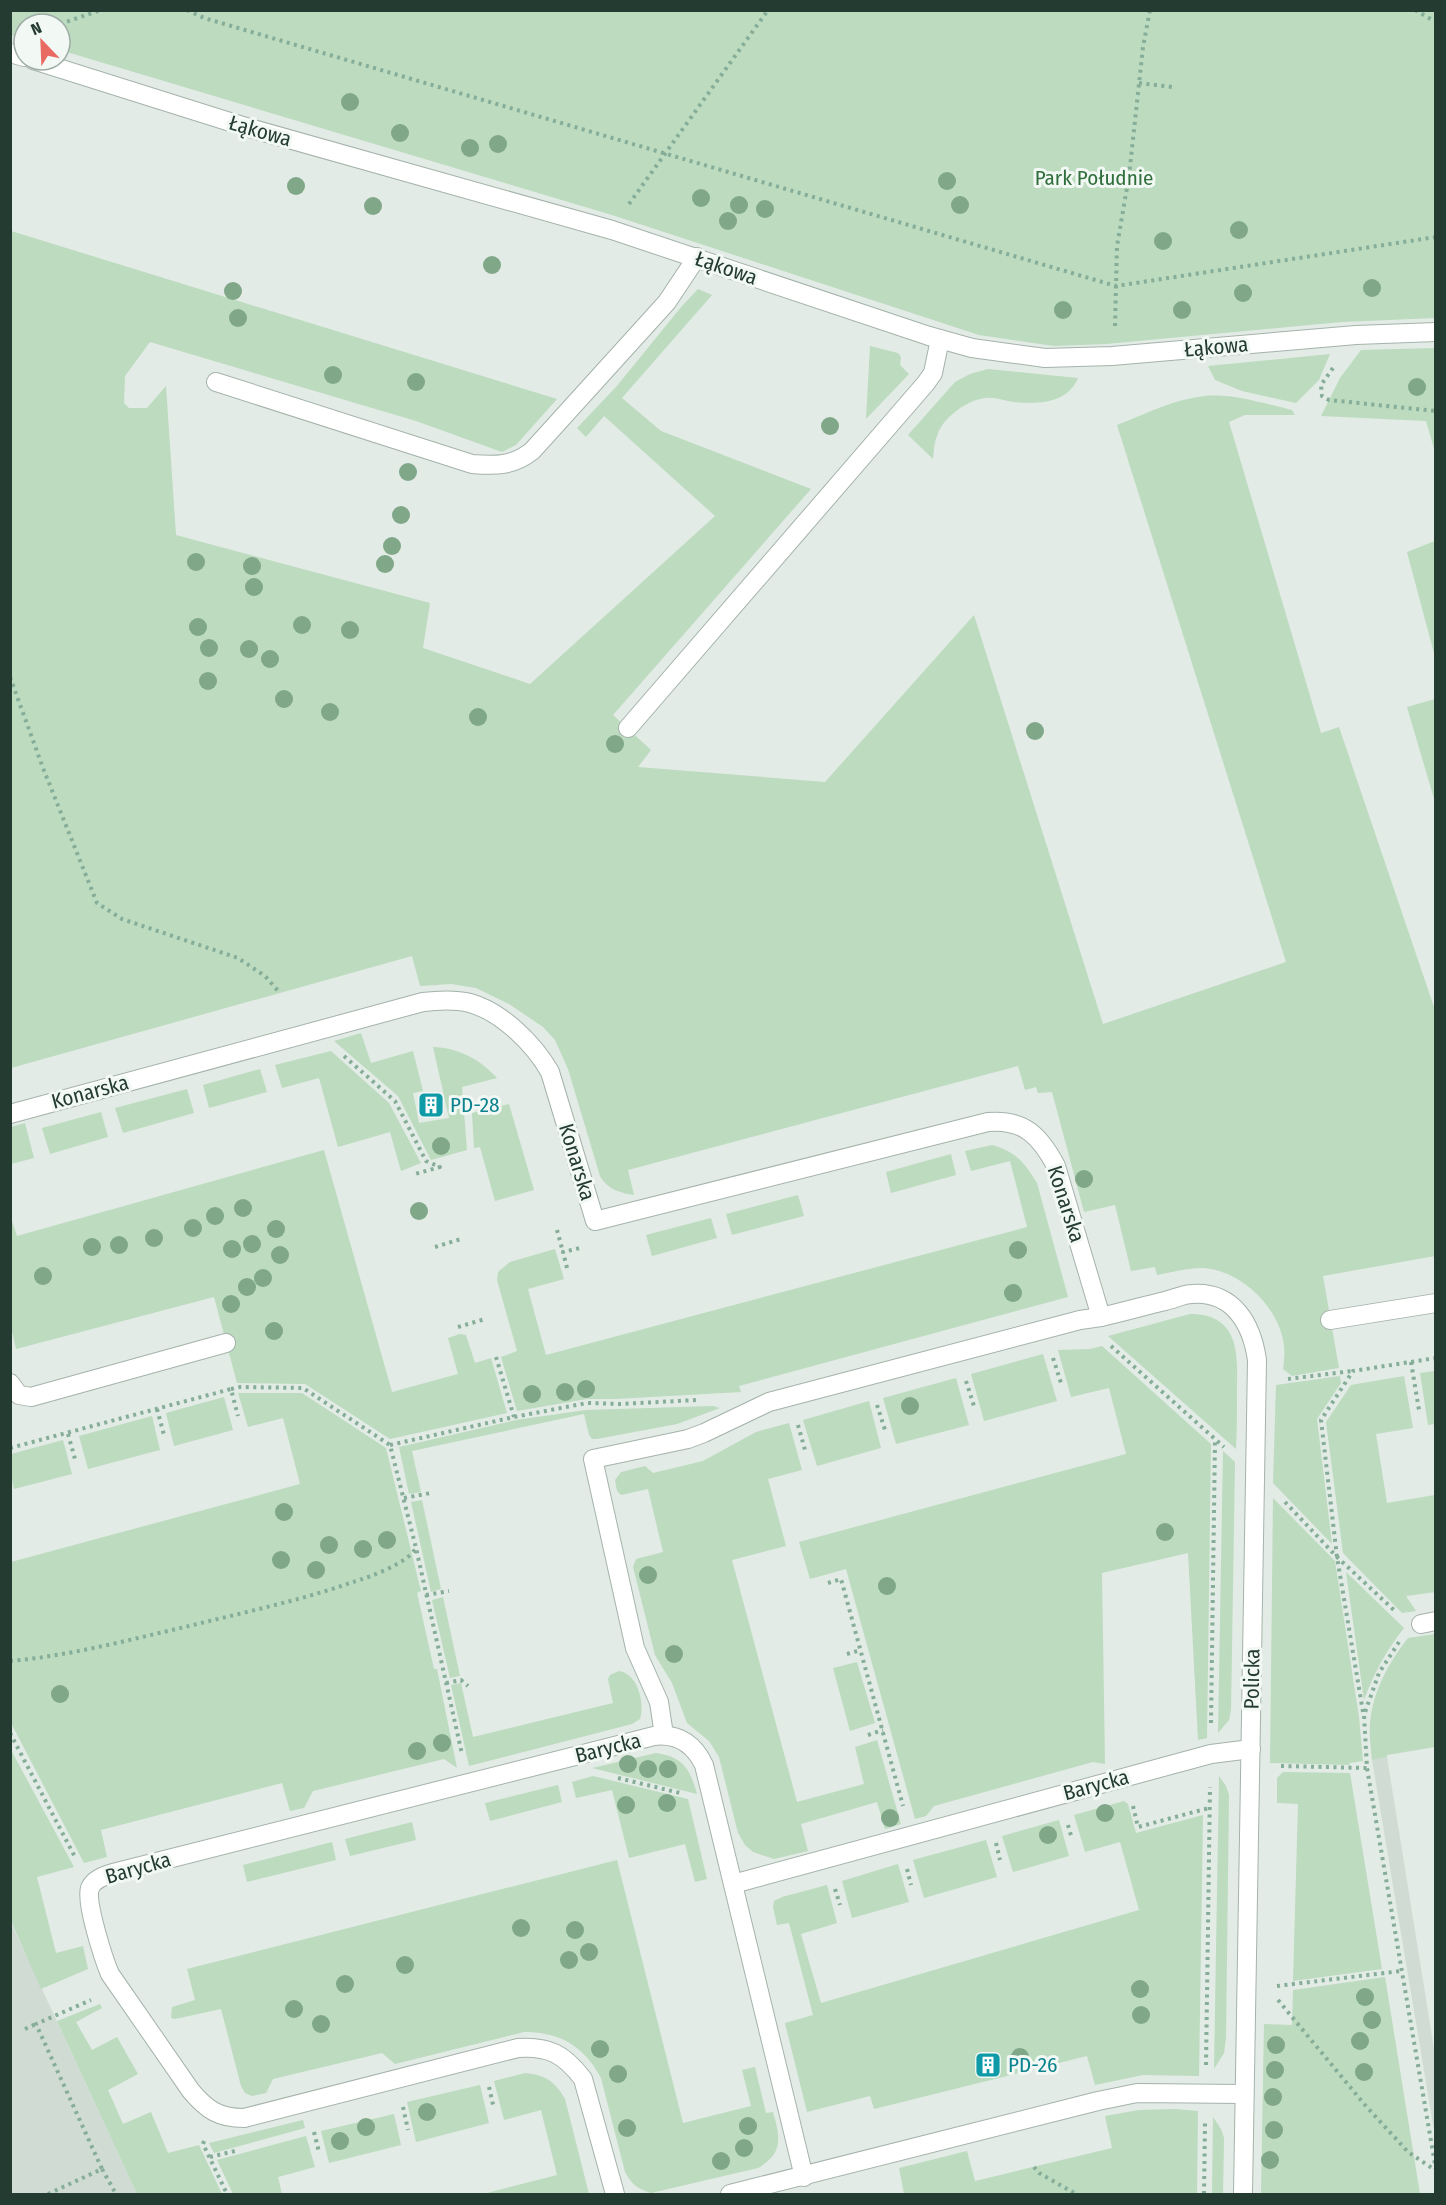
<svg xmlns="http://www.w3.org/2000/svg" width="1446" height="2205" font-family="'Fira Sans Condensed',sans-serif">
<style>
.built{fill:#d0dbd4}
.green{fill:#bcdbbf}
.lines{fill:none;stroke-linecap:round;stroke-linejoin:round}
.lane-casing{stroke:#a5b3ab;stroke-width:20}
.street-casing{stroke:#a5b3ab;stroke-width:20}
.path{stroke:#85ad98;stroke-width:4;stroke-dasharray:3 4.5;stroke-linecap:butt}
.lane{stroke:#fff;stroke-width:18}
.street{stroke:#fff;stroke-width:18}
.tree{fill:#80a788}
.labels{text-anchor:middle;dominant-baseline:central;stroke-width:6;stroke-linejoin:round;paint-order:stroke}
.street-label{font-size:21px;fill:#233b30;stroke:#f2f8f4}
.park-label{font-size:21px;fill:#306f3c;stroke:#f2f8f4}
.culture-label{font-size:21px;fill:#0d838f;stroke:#f2f8f4;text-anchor:start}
</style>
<rect width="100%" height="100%" fill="#e2ebe5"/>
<g class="built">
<path d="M1387,1757l48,298v81l-63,-376z"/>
<path d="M10,1921l44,94 83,179h-126z"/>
</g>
<g class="green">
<path d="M10,11h1425v307l-93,4 -236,22 -52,2 -75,-11 -367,-120 -552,-165v-26h-36v15l-13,-4z"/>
<path d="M11,231l546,168 -41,46 -14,7 -86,-31 -266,-79 -25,34 -1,27 5,5h18l19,-22 10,149 254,68 -7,45 107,36 185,-168 -111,-100 -18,21 -9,-9 39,-41 66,-81 16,-17 14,6 -90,103 39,33 150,58 -198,226 38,35 -13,17 187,15 149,-167 129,409 183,-62 -169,-537c29,-11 57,-26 88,-29 28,-3 60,8 87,14l3,5h-50l-16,7 92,311 18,-6 97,286 -1,243 -112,20 16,92 -47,8 -9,-7c1,-7 2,-16 1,-23 -4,-38 -43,-76 -81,-78 -16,0 -31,4 -46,7l-2,-8 -24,4 -16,-66 -31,7 -32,-120 -14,1 -2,-6 -11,3 -7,-24 -390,104 6,25c-14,-2 -27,-6 -34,-19l-32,-107 -13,-29 -12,-13 -34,-23 -33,-16 -25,-4 -31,2 -8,-30 -401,112z"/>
<path d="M870,346l28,7 3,4 -1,8 9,9 -43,45z"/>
<path d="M1435,348v104l-9,-31 -105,-5 19,-38 21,-28z"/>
<path d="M1330,354l-11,26 -23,23 -54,-12 -27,-11 -7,-14z"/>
<path d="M988,369l90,9c-11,26 -40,26 -64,24 -9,-1 -19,-5 -28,-4 -18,1 -44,20 -49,38 -3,7 -3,15 -4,23l-25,-24 47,-53 15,-8z"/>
<path d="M1435,541h1l-1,116 -28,-105z"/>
<path d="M1435,699h1l-1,103 -28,-95z"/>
<path d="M361,1033l10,30 42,-12 10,40 -10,2 6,30 30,-5 -16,-71c25,1 47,12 64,31l-35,9 5,63 -36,10 -33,-64 -64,-55z"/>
<path d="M331,1051l58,52 32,60 -20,8 -11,-39 -52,15 -19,-69 -37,10 -7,-23z"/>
<path d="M260,1069l7,23 -58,16 -6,-23z"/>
<path d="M187,1089l7,24 -71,20 -8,-25z"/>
<path d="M509,1104l25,86 -39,11 -15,-54 -6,1 -2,-35z"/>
<path d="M101,1112l7,25 -58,17 -8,-26z"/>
<path d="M25,1123l9,35 -23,6v-37z"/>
<path d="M992,1145c23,6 33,18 45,38l31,114 -329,89 2,6 -125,7h-29l-70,12 -16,-54 16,-6 -20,-71 1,-8 12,-10 45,-13 9,30 -36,10 18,66 481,-128 -17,-66 -39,10 -6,-20z"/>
<path d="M324,1150l68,242 66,-18 -10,-36 12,-4 6,1 9,28 16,-5 16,55 -117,26 -85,-55 -68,-1 -23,-86 -198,52 -5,-22 -1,-112 7,21z"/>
<path d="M951,1154l5,21 -65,18 -5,-21z"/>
<path d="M798,1195l6,21 -72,19 -6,-21z"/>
<path d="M711,1218l6,20 -65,18 -6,-21z"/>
<path d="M1190,1314c50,0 48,41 47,79 0,18 0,37 -1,56l-128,-113z"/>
<path d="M1102,1346l109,98 -4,294 -9,2 -10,-187 -86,20 3,191 -12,-2 -159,44 -8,10 -11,3 -69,-250 -36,10 -11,-37 327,-88 -17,-66 -38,9 -13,-47 32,-1z"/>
<path d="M1043,1354l14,47 -73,20 -13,-47z"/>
<path d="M1435,1371v53l-7,1 -8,-52z"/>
<path d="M1340,1376l1,7 -24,36 15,125 -59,-61 3,-98z"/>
<path d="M1404,1376l9,52 -37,6 11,69 48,-8 1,97 -30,4 10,15 -14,2 -59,-60 -17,-131 25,-37z"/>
<path d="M956,1378l13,47 -73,19 -13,-46z"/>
<path d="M238,1393h64l84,55 35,143 -4,2 17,76h3l20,99 -13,-9 -131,32 -9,17 -14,3 -8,-28 -181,47 6,27 -23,6 -73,-140v-161l289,-78 -17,-66 -35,9z"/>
<path d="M224,1397l9,33 -59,16 -8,-33z"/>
<path d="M869,1401l12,47 -64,18 -14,-46z"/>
<path d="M713,1406l7,2 -43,16 -80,15h-5l-3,-4 -5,-21 -172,37 9,41 -12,2 -10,-47 117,-27 70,-10z"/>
<path d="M152,1416l8,34 -72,19 -9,-33z"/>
<path d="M789,1423l13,47 -34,9 18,67 -54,14 65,242 67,-18 -9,-37 22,-7 24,84 -16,5 -8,-27 -76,22 7,27 -34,8 -21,-7 -8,-7 -7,-12 -19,-76 -10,-16 -22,-18 -15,-40 -17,-28 -22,-88 3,-8 27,-7 -15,-63 -27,6 -4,-4 -2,-11 6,-8 24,-6 8,7 50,-12 53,-29z"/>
<path d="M63,1440l9,34 -58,15 -3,-14v-21z"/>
<path d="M1223,1451l12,11 -4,248 -2,10 -11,13z"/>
<path d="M1273,1498l62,63 24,156 4,44 -13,2 -1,2 -79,-2z"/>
<path d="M422,1500l19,89 -10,3 -20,-90z"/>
<path d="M1346,1572l58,56c-18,23 -30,45 -40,72z"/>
<path d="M443,1597l17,79 -10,2 -18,-78z"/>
<path d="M1435,1634v113l-48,8v2l-15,3c-1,-12 -3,-25 -2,-37 3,-32 19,-61 38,-85z"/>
<path d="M857,1662l18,61 -25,8 -17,-63z"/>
<path d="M619,1671c19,3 26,32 21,48l-8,5 -163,42 -18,-81 10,-2 12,54 140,-34 -5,-24 2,-4z"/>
<path d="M10,1748l64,119 -37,10 19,76 27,-7 5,23 -47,20 -30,-68z"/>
<path d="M656,1753c27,4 34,16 41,41l-105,-26z"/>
<path d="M1283,1772l67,1 32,196 -89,12 5,-177 -21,-1v-25z"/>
<path d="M593,1776l95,23 19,80 -12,3 -10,-38 -56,14 -17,-68 -36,8 -4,-16z"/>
<path d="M1219,1776l7,10 3,9 -3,243 -2,15 -10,16z"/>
<path d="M558,1785l4,17 -72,19 -5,-18z"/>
<path d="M1124,1801l4,3 8,29 67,-18 -4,261 -56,-1 -48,10 -8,-29 -213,53 -4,-13 -63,16 -22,-89 28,-8 -24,-92 -12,2 -4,-18 1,-6 8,-4 45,-12 10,38 -36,11 20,69 318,-93 -19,-68 -35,10 -11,-37z"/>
<path d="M1059,1820l10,36 -56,16 -11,-36z"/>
<path d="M412,1822l4,18 -66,16 -5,-17z"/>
<path d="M986,1840l11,37 -73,21 -11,-38z"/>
<path d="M332,1842l4,18 -89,22 -4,-17z"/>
<path d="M617,1860l66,263 68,-17 -9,-36 13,-3 11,46 7,-1c7,25 11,41 -15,56l-107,25c-13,-4 -19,-8 -26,-21l-24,-94c-17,-32 -41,-46 -77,-46l-129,32 -13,-11 -109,26 -7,14 -14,3 -7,-3 -4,-7 -20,-77 -46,10 -4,-1 1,-11 23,-7 -8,-31z"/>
<path d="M898,1864l11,38 -57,16 -10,-37z"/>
<path d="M1385,1977l35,217h-159l3,-170 28,1 1,-35z"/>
<path d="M100,2004l2,4 -26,14 16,28 25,-13 21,37 -30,16 15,34 28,-12 17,41 31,-8 23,49h-85l-80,-173z"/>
<path d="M525,2073c20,2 30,8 40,26l24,95h-106l74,-19 -16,-65 -37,10 -10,-39z"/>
<path d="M480,2085l9,38 -73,19 -9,-40z"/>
<path d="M1175,2109l23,2 -1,83h-293l-5,-26 68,-17 8,30 137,-33 -7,-32 34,-6z"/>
<path d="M394,2114l7,31 -72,18 -8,-32z"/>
<path d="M1213,2117l8,12 3,9 -1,56h-11z"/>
<path d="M303,2120l2,8 -91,25 -5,-10z"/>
<path d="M306,2136l9,31 -37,10 4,17h-49l-16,-34z"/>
</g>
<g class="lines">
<defs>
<g id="lane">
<path d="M10,1114l413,-112c16,-2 31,-3 47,1 32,9 64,41 80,69l45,149 393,-99c36,-3 52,14 68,44l45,151 -21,3 -311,82 -65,31 -16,6 -95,20 42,189 24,54 5,33"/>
<path d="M1330,1320l106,-17"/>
<path d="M10,1383l9,12 12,2 195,-54"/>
<path d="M733,1884l478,-130 40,-5"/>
<path d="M615,2194l-32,-115c-19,-25 -34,-33 -65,-31l-274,70c-25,0 -37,-8 -53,-27l-81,-117c-6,-14 -25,-72 -20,-86 4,-9 14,-12 23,-15l541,-137c24,-3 40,8 50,29l100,412"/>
<path d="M730,2194l368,-93 39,-8 107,1"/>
</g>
<g id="street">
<path d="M10,53l14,4"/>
<path d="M33,60l213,67 366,103 317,106 43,12 73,10 67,-2 244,-21 80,-3"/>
<path d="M216,382l256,82c24,2 41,2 60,-13l135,-149 30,-45"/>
<path d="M628,728l298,-345 7,-10 7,-34"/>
<path d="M1101,1317c22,-5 43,-11 64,-16 9,-2 19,-7 27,-7 42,-3 60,31 65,66l-14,834"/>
<path d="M1421,1624l15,-3"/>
</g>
</defs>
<use href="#lane" class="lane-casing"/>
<use href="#street" class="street-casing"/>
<g class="path">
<path d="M187,10l17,8 912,268 320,-49"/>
<path d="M1415,10l21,12"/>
<path d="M60,24l41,-14"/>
<path d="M1139,83l33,4"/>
<path d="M629,204l139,-194"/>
<path d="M1115,326l2,-80 12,-70 14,-129 7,-37"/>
<path d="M1333,368l-12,17 1,11 7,4 107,11"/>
<path d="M10,677l33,91 54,135 25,16 116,39 27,18 15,17"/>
<path d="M344,1056l51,45 31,60 14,6 -25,7"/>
<path d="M557,1230l6,22"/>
<path d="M435,1247l26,-8"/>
<path d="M567,1268l-4,-16 17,-4"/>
<path d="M458,1327l27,-8"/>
<path d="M1111,1346l113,101"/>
<path d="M496,1357l18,60"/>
<path d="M1053,1358l8,25"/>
<path d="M1411,1362l8,48"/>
<path d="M1288,1379l64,-8"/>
<path d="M966,1381l8,25"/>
<path d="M231,1389l9,-2 63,1 87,57 26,103 46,206"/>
<path d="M877,1405l8,25"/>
<path d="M157,1409l7,26"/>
<path d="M798,1425l7,25"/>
<path d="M68,1434l7,25"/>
<path d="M390,1445l124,-28 73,-14 33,1 77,-4"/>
<path d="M10,1448l221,-59 7,27"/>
<path d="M404,1498l27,-5"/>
<path d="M1285,1502l52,55 58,54"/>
<path d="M828,1583l13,-4 62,227"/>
<path d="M426,1595l23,-4"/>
<path d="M1399,1642l-20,31 -15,42 3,53 69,402"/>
<path d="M847,1654l14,-4"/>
<path d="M10,1661c59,-5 118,-21 175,-34 56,-14 114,-26 168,-45 17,-5 55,-19 63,-34"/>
<path d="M446,1683l15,-3 7,6"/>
<path d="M1363,1712l-26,-155 -16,-137 32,-49 83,-13"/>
<path d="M1211,1723l4,-284"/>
<path d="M10,1733l65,124"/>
<path d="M868,1735l15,-5"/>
<path d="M1281,1766l86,2"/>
<path d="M618,1778l62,15"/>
<path d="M1133,1806l5,21 71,-19"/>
<path d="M1068,1825l4,14"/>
<path d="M996,1843l4,17"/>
<path d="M907,1869l4,16"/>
<path d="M835,1889l5,16"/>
<path d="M1277,1986l124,-15"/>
<path d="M1278,2000l87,105 43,47 27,18"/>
<path d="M25,2029l11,-5"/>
<path d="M1206,2065l4,-278"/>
<path d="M489,2087l5,22"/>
<path d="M403,2107l5,23"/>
<path d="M314,2132l5,20"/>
<path d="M204,2141l-1,3 24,50"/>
<path d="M210,2157l25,-6"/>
<path d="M1034,2167l5,6 37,21"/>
<path d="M102,2169l14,25"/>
<path d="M48,2194l54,-25 -66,-145 55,-24"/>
<path d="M1204,2194l1,-71"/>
</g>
<use href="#lane" class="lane"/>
<use href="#street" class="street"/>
</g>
<g class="tree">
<circle cx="350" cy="102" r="9"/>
<circle cx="400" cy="133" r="9"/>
<circle cx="498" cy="144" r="9"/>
<circle cx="470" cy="148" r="9"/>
<circle cx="947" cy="181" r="9"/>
<circle cx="296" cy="186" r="9"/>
<circle cx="701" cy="198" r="9"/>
<circle cx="739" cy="205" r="9"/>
<circle cx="960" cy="205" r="9"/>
<circle cx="373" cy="206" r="9"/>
<circle cx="765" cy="209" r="9"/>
<circle cx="728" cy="221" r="9"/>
<circle cx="1239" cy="230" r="9"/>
<circle cx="1163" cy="241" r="9"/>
<circle cx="492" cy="265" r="9"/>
<circle cx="1372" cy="288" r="9"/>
<circle cx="233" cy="291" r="9"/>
<circle cx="1243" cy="293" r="9"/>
<circle cx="1063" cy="310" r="9"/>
<circle cx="1182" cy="310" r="9"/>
<circle cx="238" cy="318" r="9"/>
<circle cx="333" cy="375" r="9"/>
<circle cx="416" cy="382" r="9"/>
<circle cx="1417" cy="387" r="9"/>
<circle cx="830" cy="426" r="9"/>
<circle cx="408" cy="472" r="9"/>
<circle cx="401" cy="515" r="9"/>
<circle cx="392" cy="546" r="9"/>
<circle cx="196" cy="562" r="9"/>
<circle cx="385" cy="564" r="9"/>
<circle cx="252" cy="566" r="9"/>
<circle cx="254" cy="587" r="9"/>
<circle cx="302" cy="625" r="9"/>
<circle cx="198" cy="627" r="9"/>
<circle cx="350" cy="630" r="9"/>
<circle cx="209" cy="648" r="9"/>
<circle cx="249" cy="649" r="9"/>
<circle cx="270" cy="659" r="9"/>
<circle cx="208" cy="681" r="9"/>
<circle cx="284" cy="699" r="9"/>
<circle cx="330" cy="712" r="9"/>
<circle cx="478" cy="717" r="9"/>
<circle cx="1035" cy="731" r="9"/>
<circle cx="615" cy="744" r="9"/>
<circle cx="441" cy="1146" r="9"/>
<circle cx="1084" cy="1179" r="9"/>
<circle cx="243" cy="1208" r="9"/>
<circle cx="419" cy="1211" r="9"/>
<circle cx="215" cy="1216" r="9"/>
<circle cx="193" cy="1228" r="9"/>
<circle cx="276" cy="1229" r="9"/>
<circle cx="154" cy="1238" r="9"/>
<circle cx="252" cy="1244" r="9"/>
<circle cx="119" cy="1245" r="9"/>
<circle cx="92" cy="1247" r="9"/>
<circle cx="232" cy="1249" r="9"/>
<circle cx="1018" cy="1250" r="9"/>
<circle cx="280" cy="1255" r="9"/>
<circle cx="43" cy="1276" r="9"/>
<circle cx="263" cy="1278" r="9"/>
<circle cx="247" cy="1287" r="9"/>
<circle cx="1013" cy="1293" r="9"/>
<circle cx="231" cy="1304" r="9"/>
<circle cx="274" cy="1331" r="9"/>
<circle cx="586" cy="1389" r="9"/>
<circle cx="565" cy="1392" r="9"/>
<circle cx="532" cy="1394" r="9"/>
<circle cx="910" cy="1406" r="9"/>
<circle cx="284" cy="1512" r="9"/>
<circle cx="1165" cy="1532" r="9"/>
<circle cx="387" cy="1540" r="9"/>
<circle cx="329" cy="1545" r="9"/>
<circle cx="363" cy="1549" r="9"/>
<circle cx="281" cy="1560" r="9"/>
<circle cx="316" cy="1570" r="9"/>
<circle cx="648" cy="1575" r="9"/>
<circle cx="887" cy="1586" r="9"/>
<circle cx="674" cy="1654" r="9"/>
<circle cx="60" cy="1694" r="9"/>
<circle cx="442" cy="1743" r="9"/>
<circle cx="417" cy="1751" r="9"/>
<circle cx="628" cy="1764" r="9"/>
<circle cx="648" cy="1769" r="9"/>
<circle cx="668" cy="1769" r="9"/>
<circle cx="667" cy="1803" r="9"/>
<circle cx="626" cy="1805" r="9"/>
<circle cx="1105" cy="1813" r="9"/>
<circle cx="890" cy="1818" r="9"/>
<circle cx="1048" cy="1835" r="9"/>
<circle cx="521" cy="1928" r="9"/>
<circle cx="575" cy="1930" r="9"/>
<circle cx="589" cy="1952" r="9"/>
<circle cx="569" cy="1960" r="9"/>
<circle cx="405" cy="1965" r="9"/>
<circle cx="345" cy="1984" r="9"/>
<circle cx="1140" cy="1989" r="9"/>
<circle cx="1365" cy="1997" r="9"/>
<circle cx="294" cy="2009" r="9"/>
<circle cx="1141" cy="2015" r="9"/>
<circle cx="1372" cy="2020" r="9"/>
<circle cx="321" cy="2024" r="9"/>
<circle cx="1360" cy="2041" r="9"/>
<circle cx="1276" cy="2045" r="9"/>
<circle cx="600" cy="2049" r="9"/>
<circle cx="1020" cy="2057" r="9"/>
<circle cx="1275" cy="2070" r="9"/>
<circle cx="1364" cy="2072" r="9"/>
<circle cx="618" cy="2074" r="9"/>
<circle cx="1273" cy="2097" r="9"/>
<circle cx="427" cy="2112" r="9"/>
<circle cx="748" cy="2126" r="9"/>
<circle cx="366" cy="2127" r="9"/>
<circle cx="627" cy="2128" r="9"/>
<circle cx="1274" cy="2130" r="9"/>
<circle cx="340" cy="2141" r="9"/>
<circle cx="744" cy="2148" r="9"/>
<circle cx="1270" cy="2160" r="9"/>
<circle cx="721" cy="2161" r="9"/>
</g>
<defs>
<symbol id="building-square" viewBox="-11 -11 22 22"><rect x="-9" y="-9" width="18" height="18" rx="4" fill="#0f9aa8" stroke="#f2f8f4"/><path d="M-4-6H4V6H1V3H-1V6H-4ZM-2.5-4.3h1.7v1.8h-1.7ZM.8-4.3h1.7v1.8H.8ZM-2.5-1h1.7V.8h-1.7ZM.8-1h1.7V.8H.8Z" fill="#fff"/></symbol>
</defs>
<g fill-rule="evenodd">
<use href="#building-square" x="416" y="1090" width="30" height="30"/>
<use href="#building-square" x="973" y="2050" width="30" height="30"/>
</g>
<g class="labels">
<g class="street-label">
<text transform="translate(260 131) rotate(16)">Łąkowa</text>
<text transform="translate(726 268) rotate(19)">Łąkowa</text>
<text transform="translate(1216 347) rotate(-5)">Łąkowa</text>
<text transform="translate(90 1092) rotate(-15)">Konarska</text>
<text transform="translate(577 1162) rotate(73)">Konarska</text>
<text transform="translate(1066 1204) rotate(72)">Konarska</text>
<text transform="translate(1252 1679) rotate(-89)">Policka</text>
<text transform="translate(608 1748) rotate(-14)">Barycka</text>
<text transform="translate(1096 1785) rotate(-15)">Barycka</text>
<text transform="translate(138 1868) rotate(-16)">Barycka</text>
</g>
<g class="park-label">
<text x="1094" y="178">Park Południe</text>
</g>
<g class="culture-label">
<text x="450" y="1105">PD-28</text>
<text x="1008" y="2065">PD-26</text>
</g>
</g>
<rect width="1446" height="2205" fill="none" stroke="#233b30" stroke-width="24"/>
<g transform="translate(42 42) rotate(337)"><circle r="28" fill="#f2f8f4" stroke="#9faca6" stroke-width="1.5"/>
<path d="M0-4.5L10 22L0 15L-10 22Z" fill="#e96963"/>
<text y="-9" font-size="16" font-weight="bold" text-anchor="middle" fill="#233b30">N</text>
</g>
</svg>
